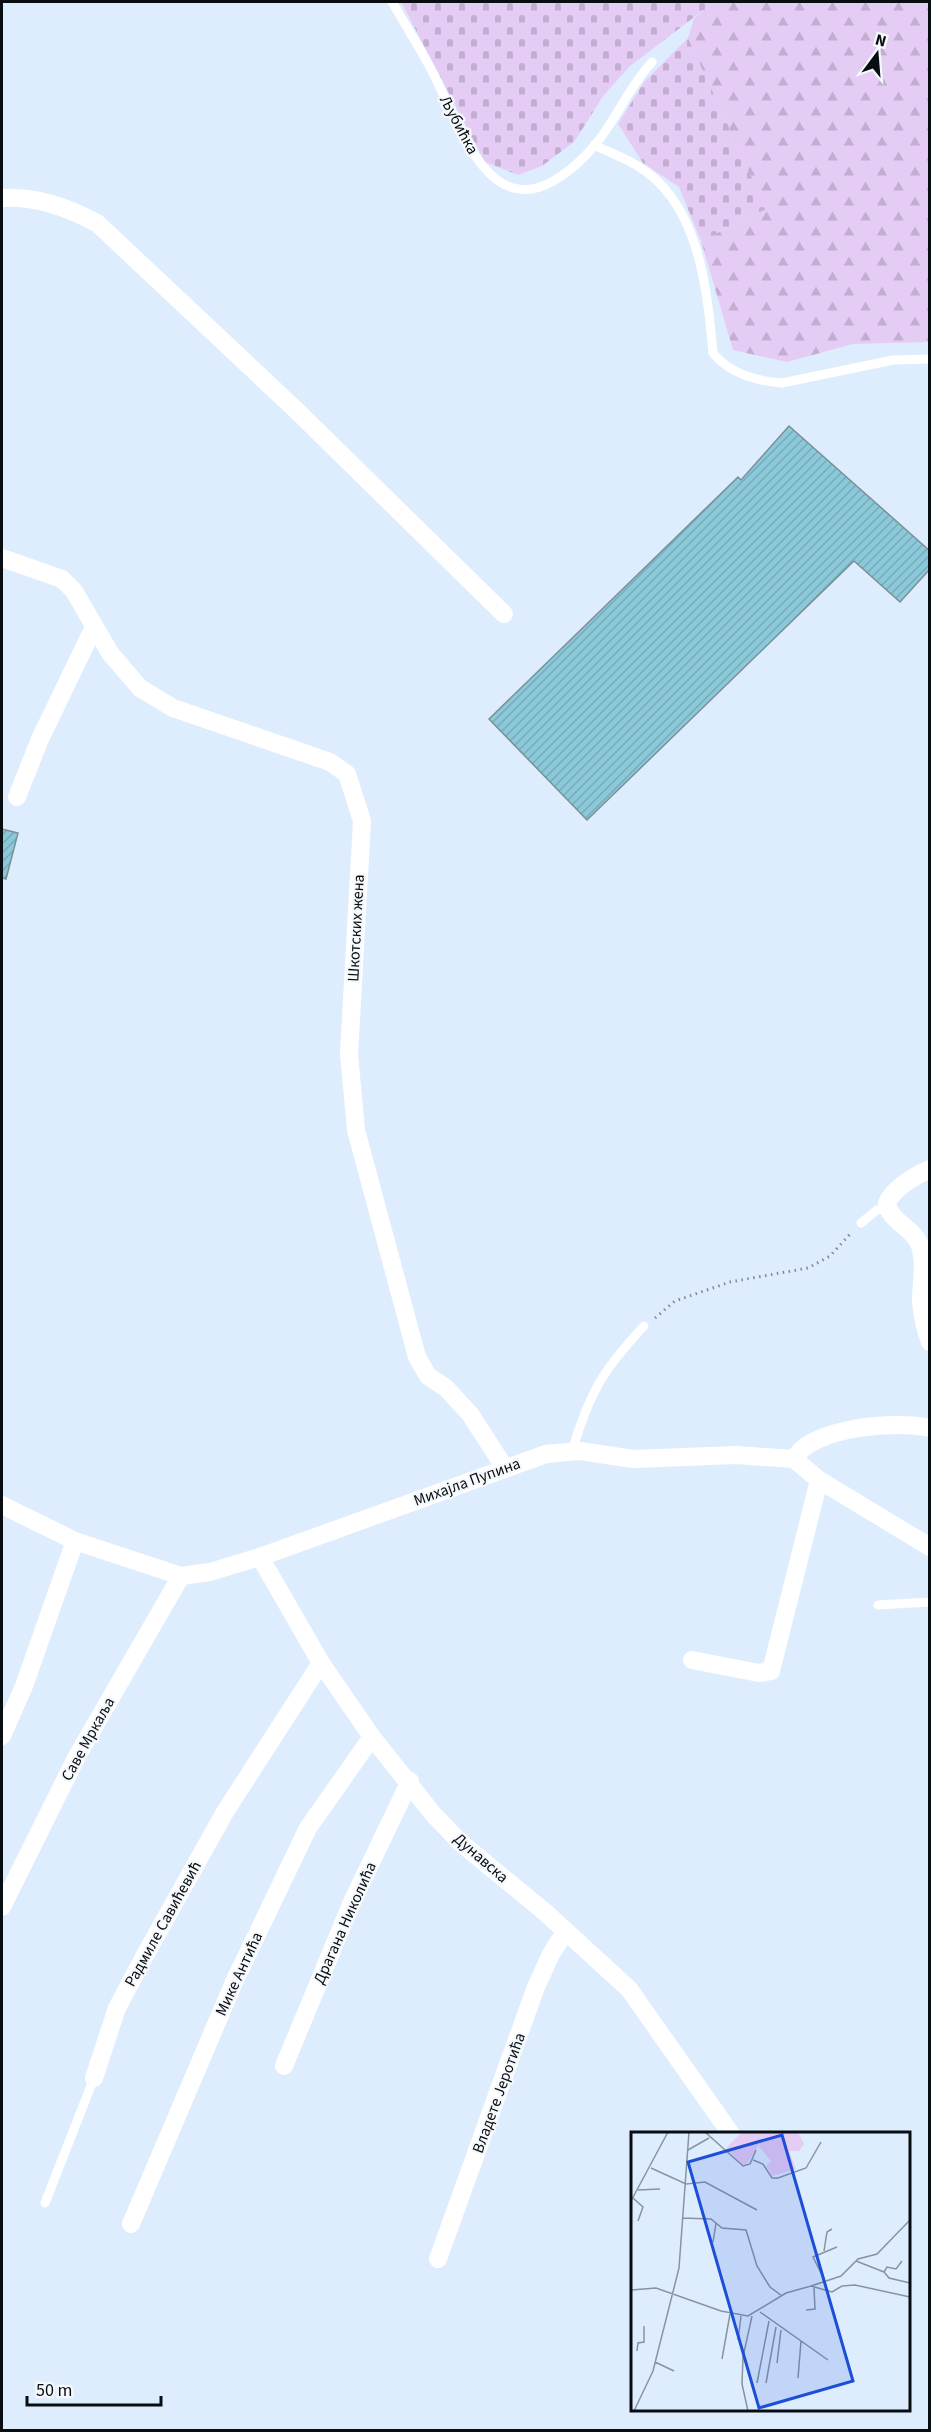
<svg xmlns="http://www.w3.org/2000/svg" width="931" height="2432" font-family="'Source Sans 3',sans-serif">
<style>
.forest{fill:url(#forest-firs)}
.cemetery{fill:url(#cemetery-stones)}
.building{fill:url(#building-hatch);stroke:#7a9097;stroke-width:1.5}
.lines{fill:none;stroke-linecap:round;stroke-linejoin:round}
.path{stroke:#808b96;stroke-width:3;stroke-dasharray:1.5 4.5;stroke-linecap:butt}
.lane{stroke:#fff;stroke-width:9}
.street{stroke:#fff;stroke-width:18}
.labels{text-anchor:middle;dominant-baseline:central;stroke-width:4.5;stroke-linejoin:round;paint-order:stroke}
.street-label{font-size:16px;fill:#080d12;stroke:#f6f9fc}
.inset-road{fill:none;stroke:#8893a0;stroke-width:1.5}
.view{fill:#1d4ed8;fill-opacity:0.15;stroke:#1d4ed8;stroke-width:3}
.inset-edge{fill:none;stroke:#080d12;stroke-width:3}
</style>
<defs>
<pattern id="forest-firs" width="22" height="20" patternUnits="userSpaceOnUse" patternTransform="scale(1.5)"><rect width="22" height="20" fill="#e5ccf5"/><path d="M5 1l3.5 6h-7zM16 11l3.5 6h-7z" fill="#c3aed1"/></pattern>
<pattern id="cemetery-stones" width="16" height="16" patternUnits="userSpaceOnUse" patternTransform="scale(1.5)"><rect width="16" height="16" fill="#e5ccf5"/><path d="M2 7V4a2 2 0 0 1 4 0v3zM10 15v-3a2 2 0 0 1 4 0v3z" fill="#c3aed1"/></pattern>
<pattern id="building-hatch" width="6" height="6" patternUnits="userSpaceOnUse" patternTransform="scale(1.5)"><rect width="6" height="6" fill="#8bc8d9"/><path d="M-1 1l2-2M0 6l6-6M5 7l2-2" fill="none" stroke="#76abb9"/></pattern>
</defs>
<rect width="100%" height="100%" fill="#deedfe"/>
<path class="forest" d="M714,2h215v340l-76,2 -66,18 -54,-12 -32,-109 64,-32 -77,-171 6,-20z"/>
<g class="cemetery">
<path d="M401,2h313l-85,65 -25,28 -30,47 -32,24 -24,9 -33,-13z"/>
<path d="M688,38l78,171 -65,32 -22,-54 -36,-24 -25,-39 26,-42z"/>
</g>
<g class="building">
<path d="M789,426l141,125v18l-30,33 -46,-41 -267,259 -98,-101 249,-242 3,3z"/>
<path d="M2,829l16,4 -12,46 -4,-1z"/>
</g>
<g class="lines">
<path class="path" d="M655,1318l20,-17 55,-19 78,-14 22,-12 22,-24"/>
<g class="lane">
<path d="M392,2c14,24 30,49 43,75 33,69 65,165 151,78 27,-27 40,-65 66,-93"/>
<path d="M594,145c14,7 29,12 42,20 63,36 71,123 77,188 17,21 43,28 69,30l111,-23 37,-1"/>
<path d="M861,1223l16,-13 10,-2"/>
<path d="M572,1451c18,-59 30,-80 72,-125"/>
<path d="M878,1605l52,-3"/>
<path d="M45,2203l49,-125"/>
</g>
<g class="street">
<path d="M2,198c34,-2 64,9 95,25l199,187 208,204"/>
<path d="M2,558l60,21 12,12 36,62 30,35 33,20 157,54 17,12 15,47 -13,233 7,76 61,227 11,19 18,12 24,26 35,54"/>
<path d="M17,797l23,-58 54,-112"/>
<path d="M930,1169c-16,7 -36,19 -43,34 2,19 28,25 33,43 6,18 1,37 1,55 1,15 4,27 9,41"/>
<path d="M794,1459c17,-32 103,-39 136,-31"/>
<path d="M2,1505l73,36 106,35 29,-4 50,-15 286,-103 34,-3 53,8 103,-4 58,4 25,21 111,67"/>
<path d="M260,1557l61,106 51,74 61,77 28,29 85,70 83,76 102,145"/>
<path d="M692,1660l67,13 12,-2 48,-191"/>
<path d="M2,1736l22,-50 51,-145"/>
<path d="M2,1907l74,-149 105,-182"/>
<path d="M284,2066l68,-164 58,-121"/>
<path d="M94,2078l23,-70 27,-51 81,-145 96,-149"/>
<path d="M131,2224l104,-244 73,-152 64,-91"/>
<path d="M438,2259l98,-272 15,-33 15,-23"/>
</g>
</g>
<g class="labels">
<g class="street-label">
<text transform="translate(459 125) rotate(62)">Љубићка</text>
<text transform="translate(356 928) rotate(-87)">Шкотских жена</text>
<text transform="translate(467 1482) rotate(-20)">Михајла Пупина</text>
<text transform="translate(88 1739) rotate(-61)">Саве Мркаља</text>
<text transform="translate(481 1858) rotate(41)">Дунавска</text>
<text transform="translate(345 1923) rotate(-66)">Драгана Николића</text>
<text transform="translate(163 1924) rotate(-61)">Радмиле Савићевић</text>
<text transform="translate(239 1974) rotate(-65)">Мике Антића</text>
<text transform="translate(499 2093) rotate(-70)">Владете Јеротића</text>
</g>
</g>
<g transform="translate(631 2132)">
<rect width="279" height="279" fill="#deedfe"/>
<path d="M127,0h40l6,12 -5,7h-10l7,18 -24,7 -6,-10 5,-5 -12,-15 4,-8z" fill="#e5ccf5"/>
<path d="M111,0h16l5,5 -15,26 -6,2 -16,-17z" fill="#e5ccf5"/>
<path class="inset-road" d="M74,0l38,34 7,-2 6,-14M57,18l21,-12M122,28l10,4 9,14h6l28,-10 15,-26M20,36l35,16 19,-2 52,28M7,58l22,-1M2,66l10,9 -5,14M0,69l37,-69M51,86l29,1 11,9 24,2 11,36 13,21 12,9M82,110l3,-19M193,119l3,-19 5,-3M225,129l28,11M271,129l-6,8 -9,-2 -3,5 5,6 21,5M193,147l-11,-22 24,-10M180,154l30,-10 17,-17 19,-5 33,-34M0,158l25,-2 65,23 27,5 38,-23 25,-7 21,6 10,-6 13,-1 55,12M175,178l9,-1 -1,-21M129,180l68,48M107,208l3,-24M6,219l1,-8 6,-1v-16M91,227l8,-45M24,230l19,9M146,231l4,-33M167,246l3,-37M126,251l12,-62M135,251l10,-56M3,279l19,-40 26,-103 10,-136M117,279l-6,-27 1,-27 9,-41"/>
<path class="view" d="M151,3l71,246 -94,27 -71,-246z"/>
<rect width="279" height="279" class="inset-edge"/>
</g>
<rect width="931" height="2432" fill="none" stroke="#080d12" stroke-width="6"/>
<g transform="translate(877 54) rotate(16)" stroke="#f6f9fc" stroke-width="4.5" paint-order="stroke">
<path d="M0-4.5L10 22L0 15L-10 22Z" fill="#080d12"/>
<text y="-9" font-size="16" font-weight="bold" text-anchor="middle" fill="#080d12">N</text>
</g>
<path d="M27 2396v9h134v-9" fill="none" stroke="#080d12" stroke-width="3"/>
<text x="36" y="2396" font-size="18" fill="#080d12" stroke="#f6f9fc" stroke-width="4.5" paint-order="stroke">50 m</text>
</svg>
